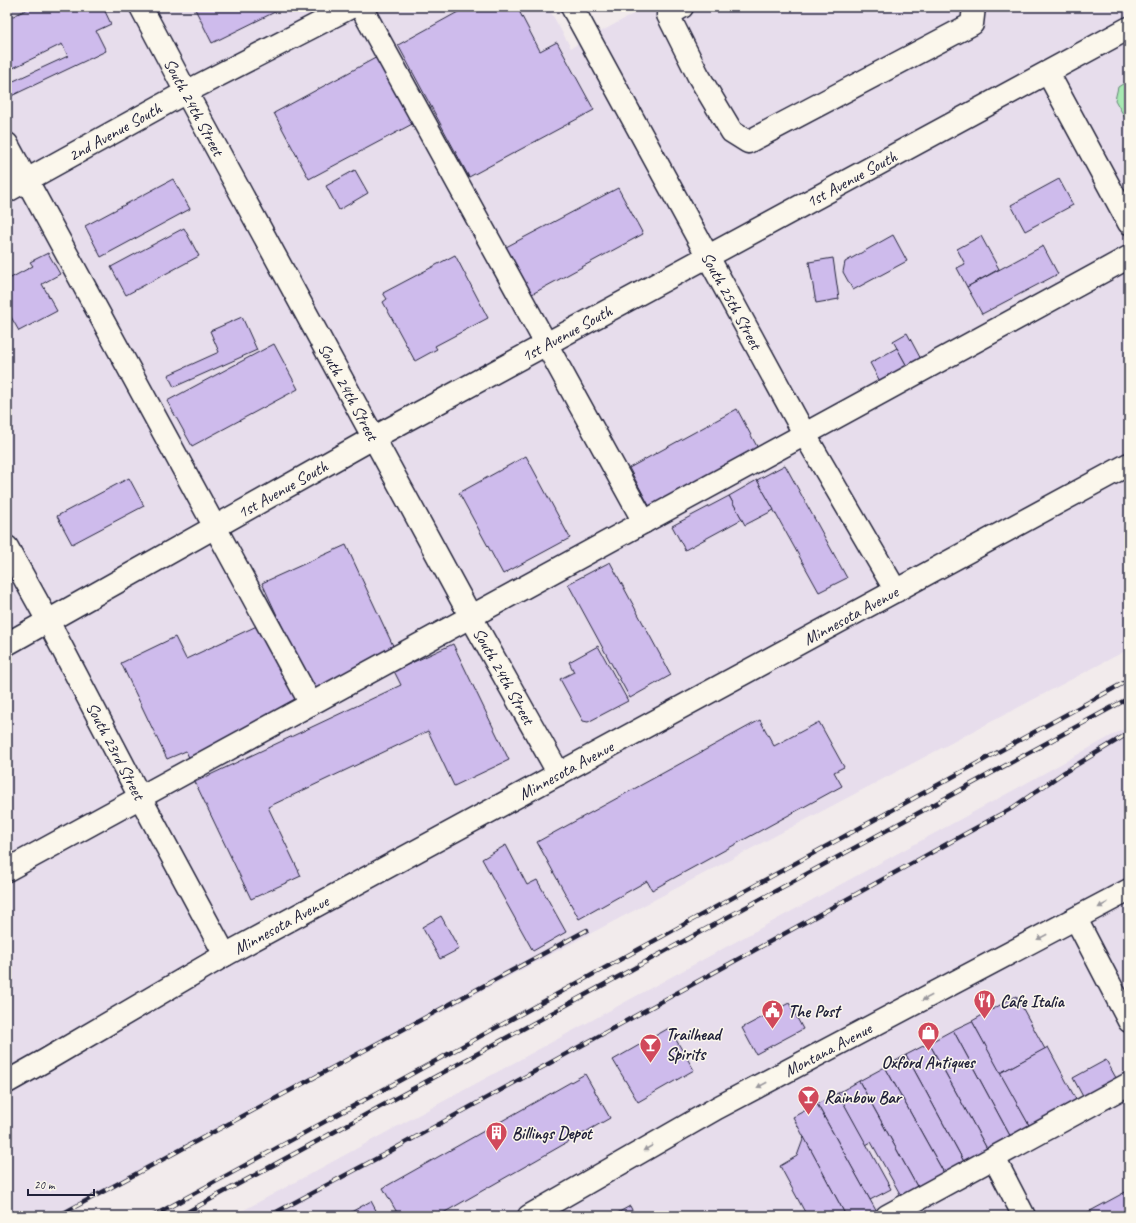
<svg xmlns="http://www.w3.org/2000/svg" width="1136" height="1223" font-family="Caveat,sans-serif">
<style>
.built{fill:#e7ddec}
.green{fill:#a7e9b2;stroke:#648676}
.building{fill:#cebbec;stroke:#22223b}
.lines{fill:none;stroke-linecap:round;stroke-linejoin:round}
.minor-casing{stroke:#22223b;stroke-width:25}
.major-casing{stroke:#22223b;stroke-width:25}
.minor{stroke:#fbf7ec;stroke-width:22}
.major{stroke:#fbf7ec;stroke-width:22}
.rail-casing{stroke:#22223b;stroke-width:4.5}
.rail{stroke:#fbf7ec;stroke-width:3;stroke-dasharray:9;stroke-linecap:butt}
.oneway{fill:#99979c}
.labels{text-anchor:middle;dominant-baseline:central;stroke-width:3;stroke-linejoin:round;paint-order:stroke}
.street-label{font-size:17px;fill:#22223b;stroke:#fbf7ec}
.poi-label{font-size:17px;font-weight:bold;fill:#22223b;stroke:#fbf7ec;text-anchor:start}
</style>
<rect width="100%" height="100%" fill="#f2ebec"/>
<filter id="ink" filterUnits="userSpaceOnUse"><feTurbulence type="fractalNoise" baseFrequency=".025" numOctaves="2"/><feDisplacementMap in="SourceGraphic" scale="8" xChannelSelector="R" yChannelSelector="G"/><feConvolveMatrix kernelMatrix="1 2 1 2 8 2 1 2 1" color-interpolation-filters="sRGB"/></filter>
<g filter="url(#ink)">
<g class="built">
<path d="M7,7h541l23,41 75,-41h483v642l-1073,567h-49z"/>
<path d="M1129,726v490h-896l779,-425z"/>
</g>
<path class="green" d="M1129,80v45l-14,-25 3,-13z"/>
<g class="building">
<path d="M32,7h71l8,17 -15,7 10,20 -99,47v-14l61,-28 -6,-12 -55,27v-52z"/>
<path d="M194,7h91l-73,36z"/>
<path d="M467,7h50l23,44 17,-9 37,68 -125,67 -71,-132z"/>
<path d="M381,55l35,67 -107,57 -35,-66z"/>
<path d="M355,170l13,23 -29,17 -13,-24z"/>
<path d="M173,179l17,30 -89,48 -16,-31z"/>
<path d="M1059,179l14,26 -48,26 -14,-26z"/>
<path d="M618,188l25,46 -111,60 -26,-47z"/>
<path d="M184,228l15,28 -73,39 -15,-28z"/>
<path d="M893,235l14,26 -54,29 -10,-18 2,-10z"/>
<path d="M981,236l18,33 -32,18 -10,-19 8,-4 -8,-15z"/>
<path d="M1043,246l15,28 -76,40 -15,-27z"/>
<path d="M48,253l12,21 -18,10 15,27 -38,20 -12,-21v-30l26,-14 -3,-4z"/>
<path d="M455,255l33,63 -53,28 2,3 -22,12 -32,-59 4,-3 -4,-6z"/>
<path d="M833,258l6,41 -23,4 -7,-41z"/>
<path d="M242,317l15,33 -83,37 -6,-12 51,-23 -9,-21z"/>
<path d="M907,333l16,30 -14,7 -16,-29z"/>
<path d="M274,344l24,45 -106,57 -25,-45z"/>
<path d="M897,348l12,22 -27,15 -12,-22z"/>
<path d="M737,409l24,45 -108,59 -24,-45z"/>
<path d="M526,456l44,82 -67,36 -44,-81z"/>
<path d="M785,465l62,113 -28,14 -62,-112z"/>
<path d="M129,478l15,28 -72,38 -15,-28z"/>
<path d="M757,480l17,30 -29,15 -16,-29z"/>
<path d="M729,496l13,23 -57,31 -13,-24z"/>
<path d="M346,545l50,107 -84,39 -50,-108z"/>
<path d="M610,562l61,113 -41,23 -62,-114z"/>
<path d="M261,624l40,83 -111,53 -4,-9 -19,8 -46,-96 54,-26 11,22z"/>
<path d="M453,644l56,116 -55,26 -26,-55 -160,76 33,69 -50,23 -56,-117 206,-97 -7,-14z"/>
<path d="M598,646l30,55 -40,21 -5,-1 -23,-42 14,-7 -5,-10z"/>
<path d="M760,720l14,26 45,-24 25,45 -10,5 8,14 -190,104 -5,-9 -68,38 -42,-77z"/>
<path d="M506,845l21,40 10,-5 29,52 -33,19 -51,-92z"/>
<path d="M441,916l18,33 -19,10 -18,-32z"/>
<path d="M1016,996l29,53 -45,24 -28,-52z"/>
<path d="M789,1003l14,26 -47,25 -14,-26z"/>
<path d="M972,1021l62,113 -19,11 -62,-115z"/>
<path d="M669,1028l25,42 -56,32 -25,-42z"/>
<path d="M953,1030l62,115 -23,13 -63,-115z"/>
<path d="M929,1043l63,115 -23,13 -63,-116z"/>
<path d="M1048,1047l33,62 -47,25 -34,-61z"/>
<path d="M906,1055l63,116 -20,11 -64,-115z"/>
<path d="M1106,1060l14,25 -33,19 -14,-26z"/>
<path d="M885,1067l64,115 -29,10 -61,-111z"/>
<path d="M585,1074l25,44 -172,98h-39l-16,-28z"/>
<path d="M859,1081l61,111 -16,9 -33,-59 -5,3 -28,-52z"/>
<path d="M838,1093l53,96 -21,11 -53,-96z"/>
<path d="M817,1104l62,112h-33l-53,-99z"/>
<path d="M804,1137l42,79h-39l-27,-50 17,-10z"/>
<path d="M1129,1190v26h-48z"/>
<path d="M371,1201l8,15h-35z"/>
<path d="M630,1206l5,10h-23z"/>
</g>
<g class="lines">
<defs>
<g id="minor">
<path id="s1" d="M141,7l45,85 285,525 88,157"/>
<path d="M361,7l283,515"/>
<path id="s2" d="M572,7l233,428 91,156"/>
<path d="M682,7l-14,8 30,60 34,57 16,10 224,-118 2,-17"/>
<path d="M1048,73l81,150"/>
<path d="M7,144l304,560"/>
<path id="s3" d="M7,191l179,-99 165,-85"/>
<path id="s4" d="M7,547l41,74 92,176 85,158"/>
<path id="s5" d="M7,644l366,-206 756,-410"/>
<path d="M7,870l1122,-613"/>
<path d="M1076,919l53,102"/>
<path id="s6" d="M7,1082l39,-22 179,-105 904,-491"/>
<path d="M994,1158l30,58"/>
<path d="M887,1216l242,-132"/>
</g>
<g id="major">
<path id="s7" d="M529,1216l188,-108 412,-218"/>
</g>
</defs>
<use href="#minor" class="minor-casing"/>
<use href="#major" class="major-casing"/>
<use href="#minor" class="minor"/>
<use href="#major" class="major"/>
<defs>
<g id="rail">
<path d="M58,1216l529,-286"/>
<path d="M153,1216l976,-536"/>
<path d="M180,1216l949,-518"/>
<path d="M269,1216l116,-62 627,-346 51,-35 66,-40"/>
</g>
</defs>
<use href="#rail" class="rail-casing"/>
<use href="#rail" class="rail"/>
</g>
<defs><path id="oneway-solid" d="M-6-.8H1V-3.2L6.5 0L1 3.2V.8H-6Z"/></defs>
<g class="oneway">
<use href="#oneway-solid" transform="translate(1103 905) rotate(151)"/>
<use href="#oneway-solid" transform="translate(1042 937) rotate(152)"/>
<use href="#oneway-solid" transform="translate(927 998) rotate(152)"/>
<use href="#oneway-solid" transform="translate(762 1085) rotate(152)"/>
<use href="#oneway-solid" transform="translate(648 1148) rotate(150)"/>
</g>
</g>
<defs>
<symbol id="restaurant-pin" viewBox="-11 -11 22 30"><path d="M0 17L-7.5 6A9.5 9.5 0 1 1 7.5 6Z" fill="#d1495b" stroke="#fbf7ec"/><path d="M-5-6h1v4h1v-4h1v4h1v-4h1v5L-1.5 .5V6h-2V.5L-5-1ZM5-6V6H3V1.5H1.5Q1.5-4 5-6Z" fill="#fff"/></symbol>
<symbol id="civic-pin" viewBox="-11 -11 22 30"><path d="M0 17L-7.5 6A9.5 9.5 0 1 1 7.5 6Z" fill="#d1495b" stroke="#fbf7ec"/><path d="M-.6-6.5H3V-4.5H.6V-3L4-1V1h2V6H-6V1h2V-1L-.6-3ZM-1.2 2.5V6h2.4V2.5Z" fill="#fff"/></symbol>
<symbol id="shop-pin" viewBox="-11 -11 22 30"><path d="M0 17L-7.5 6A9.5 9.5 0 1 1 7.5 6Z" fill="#d1495b" stroke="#fbf7ec"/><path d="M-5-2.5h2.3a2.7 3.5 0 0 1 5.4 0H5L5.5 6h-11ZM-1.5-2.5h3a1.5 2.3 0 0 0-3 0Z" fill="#fff"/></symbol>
<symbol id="bar-pin" viewBox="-11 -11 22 30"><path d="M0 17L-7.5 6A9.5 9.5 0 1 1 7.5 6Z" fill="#d1495b" stroke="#fbf7ec"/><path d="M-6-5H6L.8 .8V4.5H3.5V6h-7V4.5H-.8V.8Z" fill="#fff"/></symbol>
<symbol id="building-pin" viewBox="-11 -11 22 30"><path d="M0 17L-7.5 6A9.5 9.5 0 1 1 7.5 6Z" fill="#d1495b" stroke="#fbf7ec"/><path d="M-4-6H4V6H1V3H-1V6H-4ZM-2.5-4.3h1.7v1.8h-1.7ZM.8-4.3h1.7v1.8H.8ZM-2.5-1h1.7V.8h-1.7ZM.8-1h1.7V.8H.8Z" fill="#fff"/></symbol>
</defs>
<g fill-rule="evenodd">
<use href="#restaurant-pin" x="972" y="988" width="25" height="34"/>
<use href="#civic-pin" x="760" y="998" width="25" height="34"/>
<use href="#shop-pin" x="916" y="1020" width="25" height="34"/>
<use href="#bar-pin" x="638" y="1032" width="25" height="34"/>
<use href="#bar-pin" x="796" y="1084" width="25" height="34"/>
<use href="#building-pin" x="484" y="1120" width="25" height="34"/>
</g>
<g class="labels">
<g class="street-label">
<text stroke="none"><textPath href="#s1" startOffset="113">South 24th Street</textPath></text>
<text stroke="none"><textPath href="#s3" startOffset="123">2nd Avenue South</textPath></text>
<text stroke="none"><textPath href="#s5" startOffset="964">1st Avenue South</textPath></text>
<text stroke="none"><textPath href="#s2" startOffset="334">South 25th Street</textPath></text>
<text stroke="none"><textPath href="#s5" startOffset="640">1st Avenue South</textPath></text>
<text stroke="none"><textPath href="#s1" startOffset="437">South 24th Street</textPath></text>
<text stroke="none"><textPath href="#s5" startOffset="316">1st Avenue South</textPath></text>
<text stroke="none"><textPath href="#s6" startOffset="964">Minnesota Avenue</textPath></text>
<text stroke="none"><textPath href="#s1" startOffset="761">South 24th Street</textPath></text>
<text stroke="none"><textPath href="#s4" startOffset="231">South 23rd Street</textPath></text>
<text stroke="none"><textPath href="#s6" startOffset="640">Minnesota Avenue</textPath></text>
<text stroke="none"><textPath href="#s6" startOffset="316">Minnesota Avenue</textPath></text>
<text stroke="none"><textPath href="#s7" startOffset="342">Montana Avenue</textPath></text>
</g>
<g class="poi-label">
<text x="1000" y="1001">Cafe Italia</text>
<text x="788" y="1011">The Post</text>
<text x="666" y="1034">Trailhead<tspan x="666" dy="20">Spirits</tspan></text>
<text x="928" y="1062" text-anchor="middle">Oxford Antiques</text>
<text x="824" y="1097">Rainbow Bar</text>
<text x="512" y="1133">Billings Depot</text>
</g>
</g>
<rect width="1136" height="1223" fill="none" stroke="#fbf7ec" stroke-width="24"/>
<rect x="12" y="12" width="1112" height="1199" fill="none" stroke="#22223b" stroke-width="1.5" filter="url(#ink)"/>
<path d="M28 1189v6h66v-6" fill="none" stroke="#22223b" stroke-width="2"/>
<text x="34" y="1189" font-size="12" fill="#22223b" stroke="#fbf7ec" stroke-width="3" paint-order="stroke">20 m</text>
</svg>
